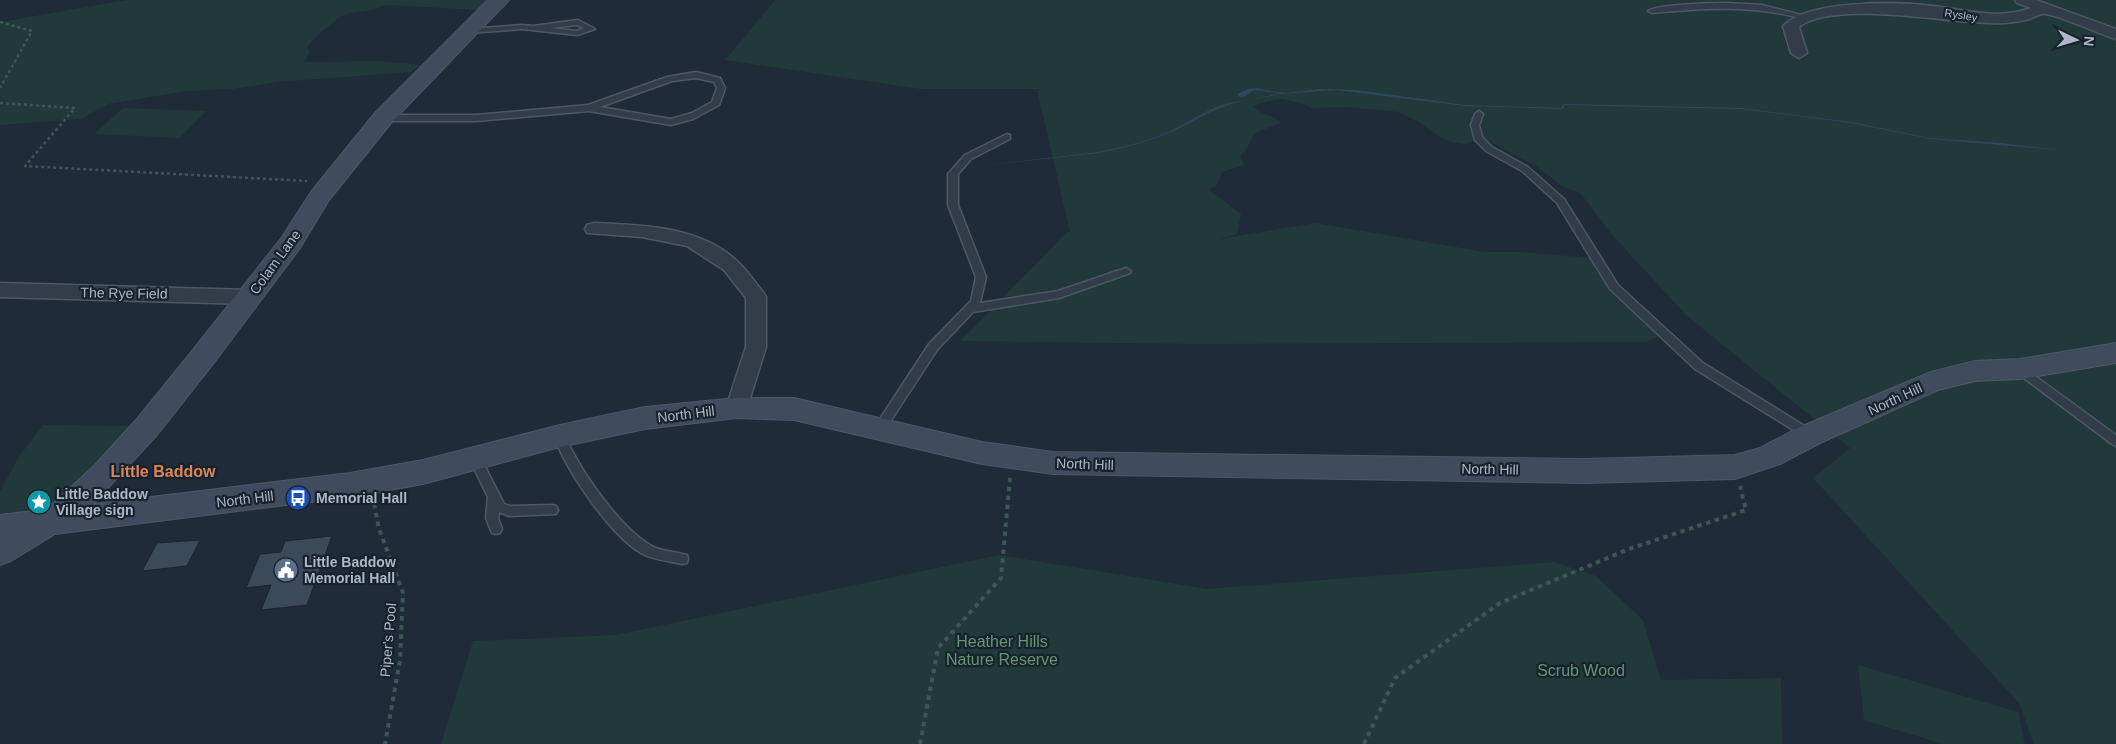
<svg xmlns="http://www.w3.org/2000/svg" width="2116" height="744" font-family="Helvetica,sans-serif">
<style>
.green{fill:#21393a}
.water{fill:#2f4660}
.building{fill:#3a4a59;stroke:#1a2430}
.lines{fill:none;stroke-linecap:round;stroke-linejoin:round}
.lane-casing{stroke:#4d5864;stroke-width:3}
.street-casing{stroke:#4d5864;stroke-width:3}
.secondary-casing{stroke:#4d5864;stroke-width:2}
.path-far1{stroke:#3e5658;stroke-width:2.5;stroke-dasharray:3 3;stroke-linecap:butt}
.path{stroke:#3e5658;stroke-width:4;stroke-dasharray:4.5 4.5;stroke-linecap:butt}
.lane{fill:#323d49;fill-rule:evenodd}
.street{fill:#323d49;fill-rule:evenodd}
.secondary{fill:#404c5d;fill-rule:evenodd}
.labels{text-anchor:middle;dominant-baseline:central;stroke-width:4.5;stroke-linejoin:round;paint-order:stroke}
.far-street-label{font-size:11px;fill:#adb8c6;stroke:#18222e}
.street-label{font-size:14px;fill:#adb8c6;stroke:#18222e}
.poi-label{font-size:14px;font-weight:bold;fill:#adb8c6;stroke:#18222e;text-anchor:start}
.quarter-label{font-size:16px;font-weight:bold;fill:#db8753;stroke:#18222e}
.near-park-label{font-size:16px;fill:#63986c;stroke:#18222e}
</style>
<rect width="100%" height="100%" fill="#1f2b39"/>
<g class="green">
<path d="M127,0h364l-11,10 -95,-5c-12,8 -26,5 -39,9 -7,2 -35,26 -39,33l3,5 -6,9 3,1 74,-1 39,4 -9,7 -133,10 -46,7 -45,2 -79,13 -27,15 -81,6v-103z"/>
<path d="M775,0h1341v744h-82l-15,-41 -206,-225 37,-30 -163,-132 -74,-80 -32,-42 -19,-8 -23,-18 -55,-30 -19,6 -14,-2 -13,-6 -21,-15 -19,-9 -50,-5 -36,1 -11,-5 -19,-4 -9,1 -19,6c7,11 21,8 27,17l-26,10 -9,17 -6,6 5,9 -23,7 -6,14 -7,4 32,24 -4,20 -18,5 96,-16 170,29h36l72,6 26,35 45,41 -17,8 -452,2 -235,-3 107,-109h3l-33,-142 4,-1h-120l-196,-29z"/>
<path d="M123,108l83,3 -27,27 -85,-4z"/>
<path d="M43,425l92,1 -74,76 -22,10 -39,7v-27l18,-34z"/>
<path d="M999,555l208,34 347,-27 42,14 47,44 18,60 120,-2 1,66h-1341l32,-103 143,-6z"/>
<path d="M1858,665l160,47 7,32h-82l-79,-24z"/>
</g>
<path class="water" d="M1257,86l2,3 26,4 34,-4 38,1 108,15 96,3 2,-4 178,4 110,14 79,16 71,5 68,8 -138,-12 -80,-16 -109,-14 -177,-4 -2,4 -98,-3 -129,-16 -56,4c-17,5 -35,5 -52,11 -22,7 -41,21 -62,29 -21,9 -45,14 -67,19l-138,15 138,-16c22,-5 47,-10 67,-19 21,-9 41,-25 64,-30 16,-3 33,-5 49,-10l-25,-3 -8,6 -6,1 -3,-3 11,-5 10,-1z"/>
<g class="building">
<path d="M332,536l-25,69 -46,5 10,-25 -25,3 14,-34 21,-2 4,-11z"/>
<path d="M200,540l-13,26 -45,5 15,-28z"/>
</g>
<g class="lines">
<defs>
<g id="lane">
<path d="M1727,3l35,2 43,11 -4,2c-53,-13 -95,-10 -149,-5l-4,-2c10,-7 64,-8 79,-8z"/>
<path d="M578,20l17,9 -18,6 -55,-6 -54,4 -4,-2 4,-2 54,-4 11,1zM577,25l7,3 -7,3 -27,-3z"/>
<path d="M696,72l24,6 5,10 -6,17 -26,14 -22,6 -82,-14 -113,10h-93l-4,-3 4,-3h93l112,-10 79,-28zM696,78l18,4 3,6 -5,14 -20,11 -21,6 -71,-12 72,-26z"/>
<path d="M1479,111l4,3 -4,11 3,12 10,10 36,20 36,32 54,86 85,78 111,69 2,3 -2,3h-8l-111,-69 -85,-80 -53,-86 -35,-32 -36,-20 -11,-11 -4,-15 4,-11z"/>
<path d="M1007,134l3,1v4l-39,20 -13,15v31l28,72 -6,26 78,-12 68,-23 5,3 -1,2 -71,25 -86,14 -36,38 -53,81h-8l-2,-3 2,-3 53,-81 42,-43 5,-24 -28,-72v-31l17,-19z"/>
<path d="M2020,365l96,70v11l-4,-2 -96,-72 -2,-3z"/>
<path d="M560,432l4,1c3,4 4,9 6,14 16,31 50,80 80,98 10,7 25,6 37,10l1,4 -1,4 -5,1c-13,-3 -29,-4 -41,-11 -31,-18 -75,-83 -87,-117l2,-3z"/>
<path d="M475,453l4,2 25,49 6,2 42,-1 4,1 2,4 -2,4 -47,2 -10,-4 -1,6 4,11 -2,4 -4,1 -4,-1 -6,-15 2,-21 -19,-39 2,-3z"/>
</g>
<g id="street">
<path d="M2015,0h21l80,29v10c-14,-4 -62,-26 -72,-25 -4,0 -10,3 -14,5 -13,3 -25,5 -38,4 -46,0 -158,-23 -193,4l8,26 -8,5 -8,-5 -8,-27c25,-26 113,-25 150,-20 34,4 65,14 98,2l-14,-5z"/>
<path d="M594,223c48,2 108,3 145,40 9,8 16,20 24,29l3,5v50l-21,67 -8,2 -8,-2 -3,-6 20,-61v-49l-22,-28 -37,-24 -45,-9 -55,-4 -2,-4 2,-4z"/>
<path d="M0,283l249,7 7,2 3,5 -3,5 -7,2 -249,-7z"/>
</g>
<path id="secondary" d="M488,0h21l-118,123 -62,77 -29,48 -87,116 -56,71 -64,69 257,-31 73,-13 137,-35 85,-18 92,-9h57l188,44 71,10 532,7 150,-4 25,-7 40,-21 131,-55 44,-11 45,-2 96,-16v20l-96,16 -45,2 -37,9 -118,53 -40,21 -45,15 -150,4 -532,-9 -71,-10 -188,-44 -57,-2 -92,11 -85,18 -137,37 -73,13 -295,37 -44,27 -11,4v-50l42,-5 13,-8 39,-36 43,-47 56,-69 89,-113 29,-45 64,-79z"/>
</defs>
<use href="#lane" class="lane-casing"/>
<use href="#street" class="street-casing"/>
<use href="#secondary" class="secondary-casing"/>
<g class="path-far1">
<path d="M0,22l32,9 -32,57"/>
<path d="M0,103l75,5 -50,58 282,15"/>
</g>
<g class="path">
<path d="M374,504l5,25 24,64 -3,67 -15,84"/>
<path d="M920,744l18,-96 63,-70 9,-100"/>
<path d="M1364,744l31,-66 105,-75 129,-54 117,-39 -6,-24"/>
</g>
<use href="#lane" class="lane"/>
<use href="#street" class="street"/>
<use href="#secondary" class="secondary"/>
</g>
<defs>
<symbol id="bus-disc" viewBox="-11 -11 22 22"><circle r="9.5" fill="#1a4fb4" stroke="#18222e"/><path d="M-5-6H5V4H4V6H2V4H-2V6H-4V4H-5ZM-3.5-4V0h7V-4ZM-3.5 1.2v1.5H-2V1.2ZM2 1.2v1.5H3.5V1.2Z" fill="#fff"/></symbol>
<symbol id="sight-disc" viewBox="-11 -11 22 22"><circle r="9.5" fill="#0f9aa8" stroke="#18222e"/><path d="M0-6L1.8-2.2L6-1.7L2.9 1.2L3.7 5.4L0 3.3L-3.7 5.4L-2.9 1.2L-6-1.7L-1.8-2.2Z" fill="#fff"/></symbol>
<symbol id="civic-disc" viewBox="-11 -11 22 22"><circle r="9.5" fill="#5c6f8a" stroke="#18222e"/><path d="M-.6-6.5H3V-4.5H.6V-3L4-1V1h2V6H-6V1h2V-1L-.6-3ZM-1.2 2.5V6h2.4V2.5Z" fill="#fff"/></symbol>
</defs>
<g fill-rule="evenodd">
<use href="#bus-disc" x="284" y="484" width="28" height="28"/>
<use href="#sight-disc" x="25" y="488" width="28" height="28"/>
<use href="#civic-disc" x="272" y="556" width="28" height="28"/>
</g>
<g class="labels">
<g class="far-street-label">
<text transform="translate(1961 15) rotate(9)">Rysley</text>
</g>
<g class="street-label">
<text transform="translate(275 262) rotate(-54)">Colam Lane</text>
<text transform="translate(124 293) rotate(1)">The Rye Field</text>
<text transform="translate(1895 399) rotate(-25)">North Hill</text>
<text transform="translate(686 414) rotate(-7)">North Hill</text>
<text transform="translate(1085 464) rotate(2)">North Hill</text>
<text transform="translate(1490 469) rotate(1)">North Hill</text>
<text transform="translate(245 499) rotate(-7)">North Hill</text>
<text transform="translate(388 640) rotate(-85)">Piper's Pool</text>
</g>
<g class="poi-label">
<text x="56" y="494">Little Baddow<tspan x="56" dy="16">Village sign</tspan></text>
<text x="316" y="498">Memorial Hall</text>
<text x="304" y="562">Little Baddow<tspan x="304" dy="16">Memorial Hall</tspan></text>
</g>
<g class="quarter-label">
<text x="163" y="471">Little Baddow</text>
</g>
<g class="near-park-label">
<text x="1002" y="641">Heather Hills<tspan x="1002" dy="18">Nature Reserve</tspan></text>
<text x="1581" y="670">Scrub Wood</text>
</g>
</g>
<g transform="translate(2076 40) rotate(95)" stroke="#18222e" stroke-width="4" paint-order="stroke">
<path d="M0-4L9 19L0 12L-9 19Z" fill="#adb8c6"/>
<text y="-8" font-size="14" font-weight="bold" text-anchor="middle" fill="#adb8c6">N</text>
</g>
</svg>
